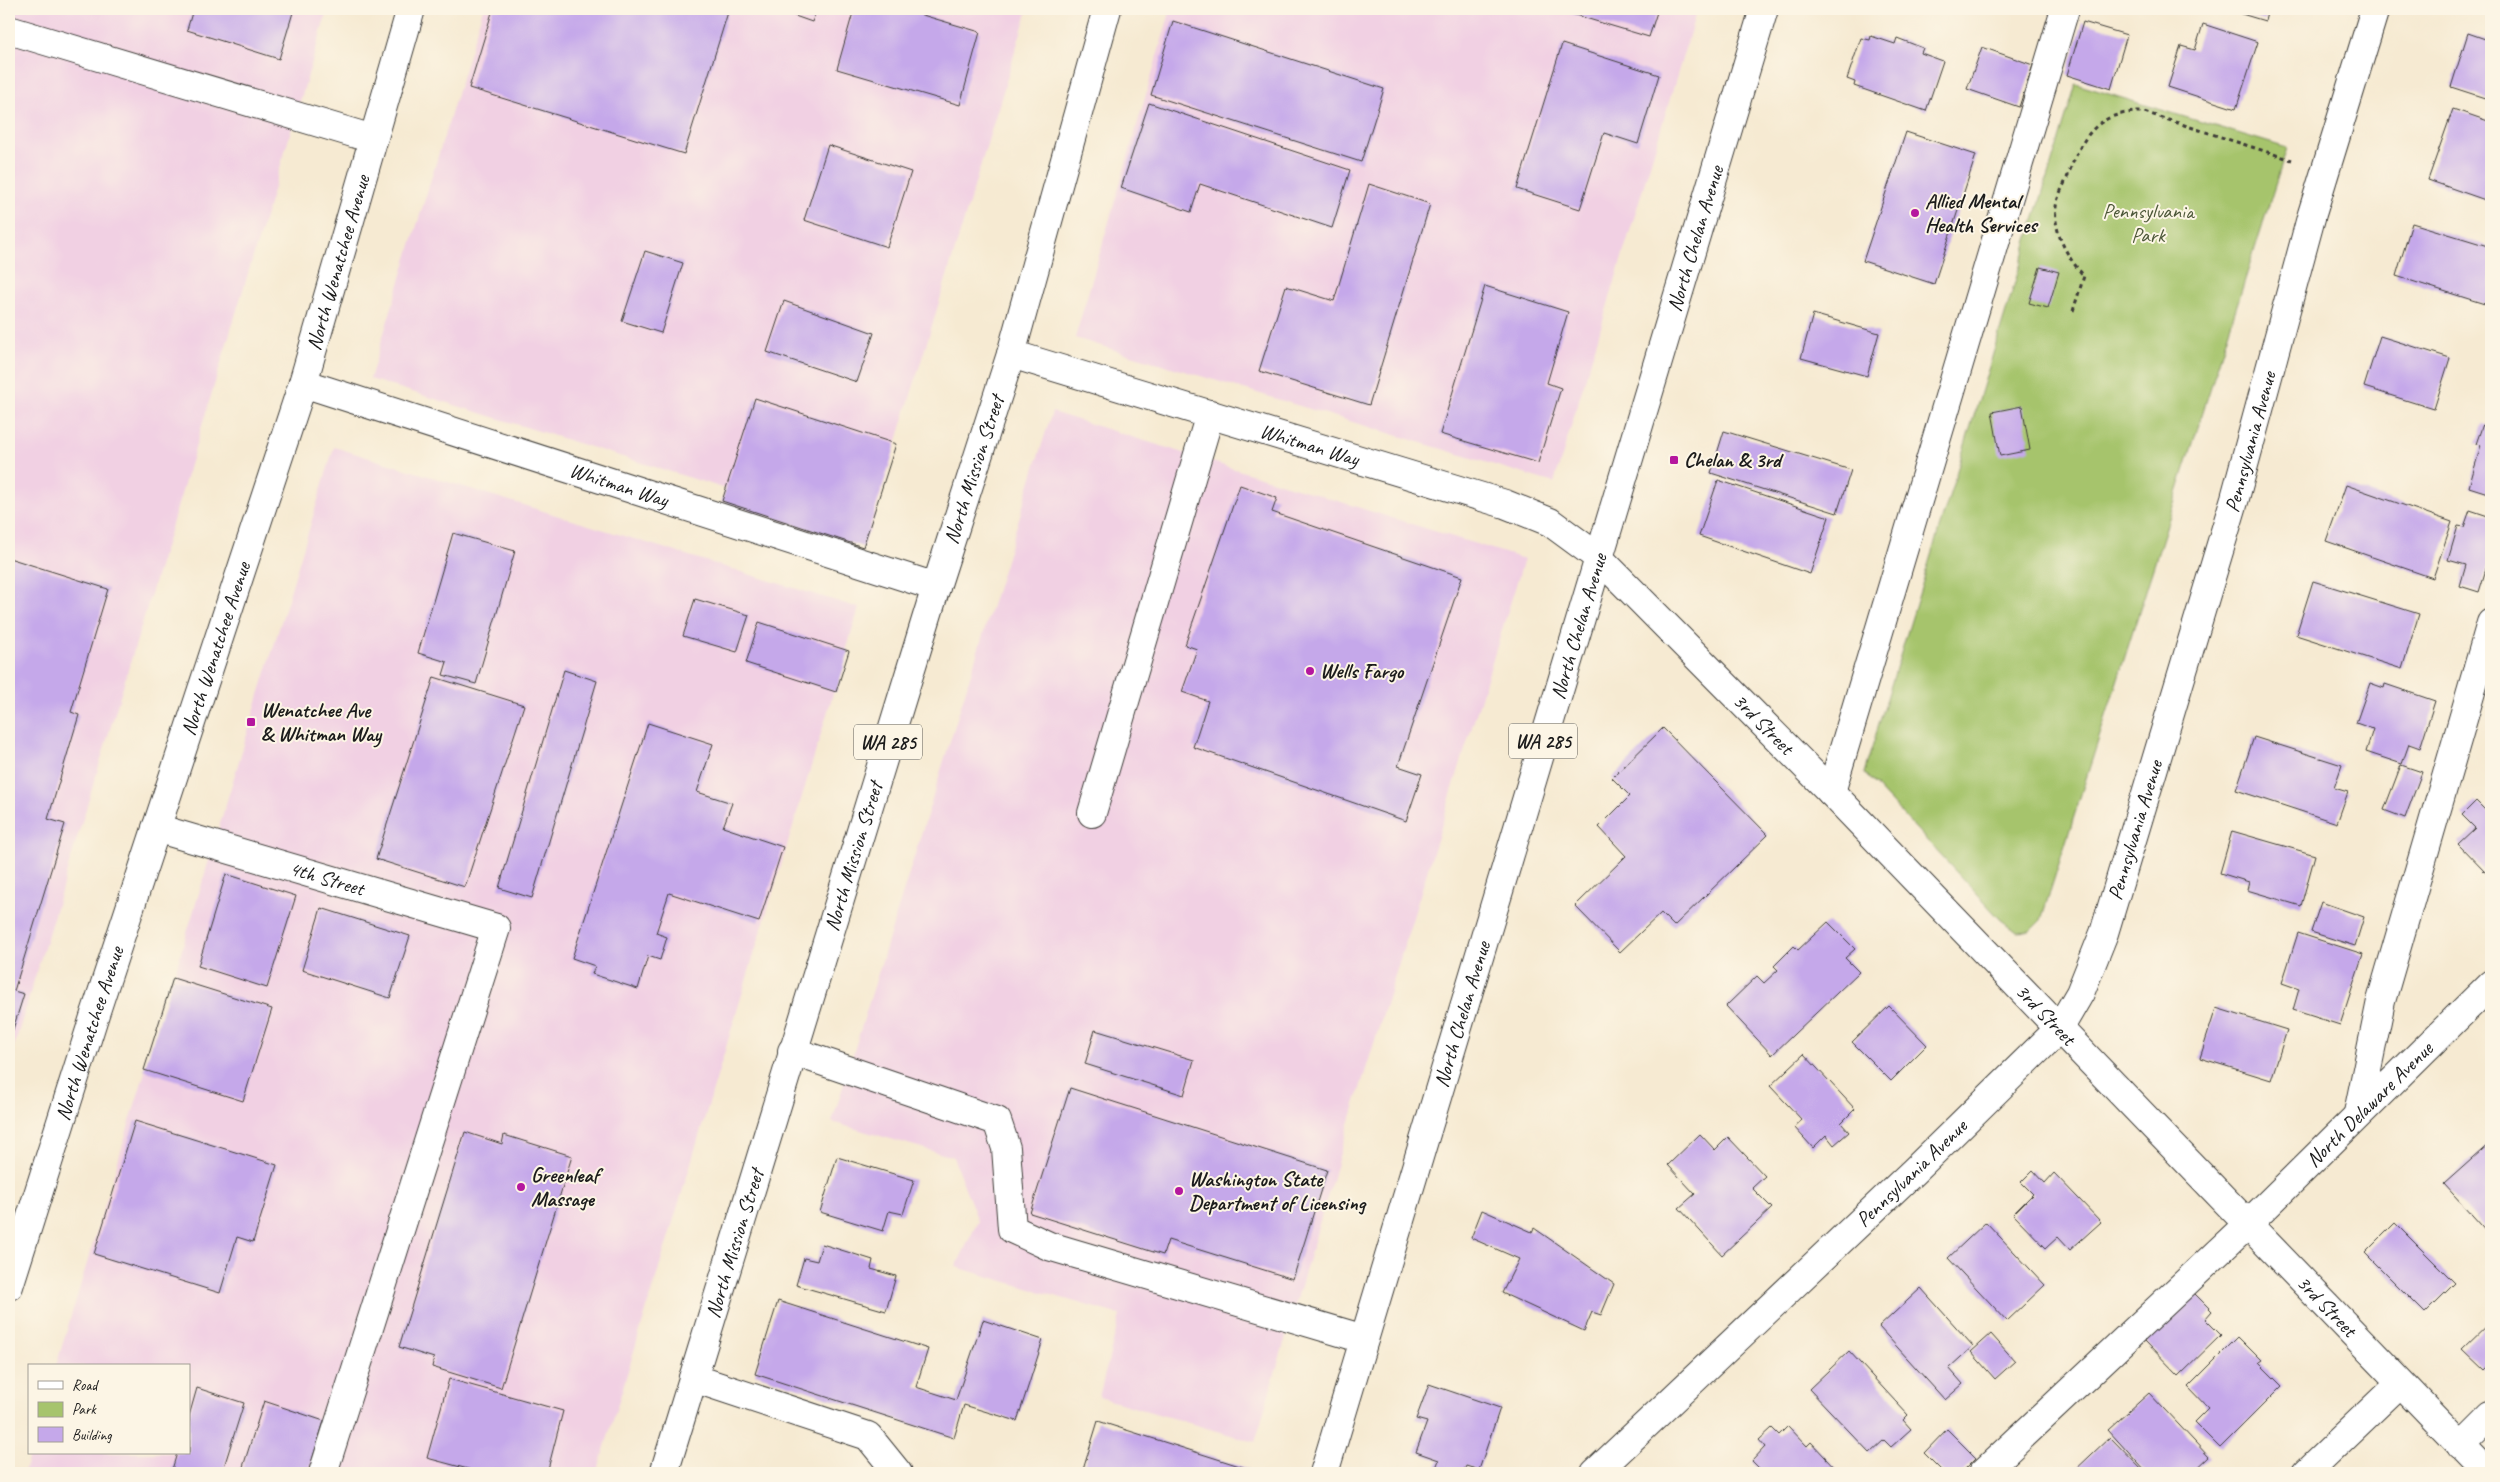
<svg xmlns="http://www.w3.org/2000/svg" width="2500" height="1482" font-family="Caveat,sans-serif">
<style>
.built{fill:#f1d0e3}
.green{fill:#a6c46c;stroke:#617044}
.building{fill:#c5a8ea}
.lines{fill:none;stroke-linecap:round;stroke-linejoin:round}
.minor-casing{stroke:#3d3b37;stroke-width:30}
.major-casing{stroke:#3d3b37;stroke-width:30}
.path{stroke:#3d3b37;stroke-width:3;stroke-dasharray:4 4;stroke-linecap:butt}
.minor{stroke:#fff;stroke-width:28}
.major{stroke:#fff;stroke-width:28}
.poi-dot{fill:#b5179e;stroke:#fcf5e5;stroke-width:2}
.labels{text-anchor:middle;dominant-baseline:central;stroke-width:4;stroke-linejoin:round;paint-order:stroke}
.shield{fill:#fcf5e5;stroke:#5f5d58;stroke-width:1}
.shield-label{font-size:20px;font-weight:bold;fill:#1c1c1c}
.poi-label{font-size:21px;font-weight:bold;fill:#1c1c1c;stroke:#fcf5e5;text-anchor:start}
.park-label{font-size:21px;fill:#4c5738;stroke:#fcf5e5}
.street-label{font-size:21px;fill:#1c1c1c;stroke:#fcf5e5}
</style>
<rect width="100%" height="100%" fill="#fcf5e5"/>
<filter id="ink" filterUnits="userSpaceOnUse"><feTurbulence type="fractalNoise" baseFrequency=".02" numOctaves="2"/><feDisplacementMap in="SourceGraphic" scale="10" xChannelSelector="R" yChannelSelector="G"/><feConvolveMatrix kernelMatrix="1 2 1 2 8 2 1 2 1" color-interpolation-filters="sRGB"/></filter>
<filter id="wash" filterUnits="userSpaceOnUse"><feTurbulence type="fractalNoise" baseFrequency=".0096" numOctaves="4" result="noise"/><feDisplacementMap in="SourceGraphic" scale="20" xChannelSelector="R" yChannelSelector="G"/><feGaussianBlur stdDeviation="1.12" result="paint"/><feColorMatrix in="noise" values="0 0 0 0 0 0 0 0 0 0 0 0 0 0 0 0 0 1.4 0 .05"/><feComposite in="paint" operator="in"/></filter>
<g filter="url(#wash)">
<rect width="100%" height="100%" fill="#f6ead2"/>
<g class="built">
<path d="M9,9h319l-319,1054z"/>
<path d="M483,9h545l-159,524 -499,-154z"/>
<path d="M1171,9h526l-143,474 -479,-145z"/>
<path d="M1052,412l472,147 -184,594 -85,289 -156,-45 21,-82 -164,-48 22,-46 -25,-64 -121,-35z"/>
<path d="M334,447l525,161 -262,865h-568l-5,-1 6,-19h159v-87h-133z"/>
</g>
<path class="green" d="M2076,84l211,64 -246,772 -11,11 -13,1 -17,-13 -136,-146z"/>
<g id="blocks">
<g class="building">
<path d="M193,9h101l-15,50 -92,-29z"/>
<path d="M493,9h236l-45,145 -215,-66z"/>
<path d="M775,9h42l-5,13z"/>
<path d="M854,9h48l78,23 -20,73 -123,-36z"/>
<path d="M1555,9h103l-9,28z"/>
<path d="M2225,9h43l-3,12z"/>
<path d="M1173,21l211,68 -23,73 -210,-67z"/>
<path d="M2083,22l44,13 -16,54 -44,-14z"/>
<path d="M2203,24l55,18 -22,67 -68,-22 13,-41 14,4z"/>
<path d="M2468,33l23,8v59l-40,-13z"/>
<path d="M1871,36l24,8 2,-6 26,10 -2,5 22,8 -17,50 -72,-25 1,-4 -8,-3 14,-41 9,2z"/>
<path d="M1562,44l97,31 -21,69 -34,-11 -24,76 -63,-20z"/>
<path d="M1982,47l51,18 -14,42 -52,-18z"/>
<path d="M1149,103l201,67 -18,58 -132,-44 -9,28 -70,-24z"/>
<path d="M2453,109l38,13v80l-63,-22z"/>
<path d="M1906,132l70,23 -42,129 -71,-23z"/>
<path d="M828,145l83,27 -24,75 -83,-27z"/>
<path d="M1369,184l61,20 -61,201 -110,-34 27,-85 48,15z"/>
<path d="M2412,223l79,24v59l-95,-30z"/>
<path d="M645,251l38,12 -22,70 -39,-12z"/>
<path d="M2040,267l19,5 -11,36 -19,-5z"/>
<path d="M1485,286l83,26 -21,71 14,5 -23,75 -98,-29z"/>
<path d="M784,301l90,32 -17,49 -90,-30z"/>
<path d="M1813,314l66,19 -12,43 -66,-18z"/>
<path d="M2380,336l70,22 -16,51 -70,-22z"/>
<path d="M755,398l141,46 -33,103 -141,-46z"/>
<path d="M2022,406l8,44 -30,6 -8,-44z"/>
<path d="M2483,424l8,2v68l-22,-7 12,-42 -5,-1z"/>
<path d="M1724,431l127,39 -14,43 -126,-40z"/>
<path d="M1718,480l111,37 -19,57 -111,-38z"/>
<path d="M1240,485l37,13 -5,14 190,65 -64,189 24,8 -16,47 -213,-74 15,-46 -26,-9 15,-43 -12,-4z"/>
<path d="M2346,485l106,37 -19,56 -107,-37z"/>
<path d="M2470,510l21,7v36l-12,39 -19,-6 6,-21 -18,-5 10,-34 6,1z"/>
<path d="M453,533l62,18 -39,133 -33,-9 4,-13 -29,-9z"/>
<path d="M9,558l99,31 -37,123 8,3 -31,104 17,5 -51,167 10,3 -15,48z"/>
<path d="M2313,581l106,33 -17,55 -106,-34z"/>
<path d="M695,599l54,16 -12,37 -54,-16z"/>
<path d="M759,622l90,29 -13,41 -90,-29z"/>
<path d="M564,670l33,11 -65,217 -33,-10z"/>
<path d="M434,677l90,28 -59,182 -89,-28z"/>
<path d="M2370,683l14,5 1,-4 50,17 -15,47 -11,-4 -7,20 -36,-12 7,-23 -17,-6z"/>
<path d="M648,723l65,21 -16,48 35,11 -9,24 60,20 -24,75 -90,-29 -13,40 11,4 -7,23 -12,-4 -10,33 -46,-15 3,-8 -23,-8z"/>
<path d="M1663,728l105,107 -94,91 -13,-13 -41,39 -45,-46 51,-50 -27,-29 31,-31 -18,-18z"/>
<path d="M2254,737l88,28 -8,23 14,4 -11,31 -101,-33z"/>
<path d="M2401,765l21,7 -17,46 -21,-8z"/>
<path d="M2476,801l13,13 2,-2v56l-5,5 -28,-29 17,-16 -13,-13z"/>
<path d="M2232,831l83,24 -14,51 -54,-16 2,-8 -29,-9z"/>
<path d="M226,874l70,22 -29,92 -69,-22z"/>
<path d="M2321,902l43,15 -9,29 -44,-14z"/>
<path d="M321,908l89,28 -20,62 -88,-28z"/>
<path d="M1828,922l27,27 -10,9 14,14 -87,83 -46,-49 31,-30 7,7 14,-13 -4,-4 20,-20 4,4z"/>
<path d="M2298,933l65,21 -23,71 -47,-15 6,-21 -17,-6z"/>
<path d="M173,978l99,31 -29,92 -99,-31z"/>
<path d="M1889,1006l38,39 -36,36 -39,-39z"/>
<path d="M2216,1008l71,22 -16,50 -71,-22z"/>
<path d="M1095,1030l99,30 -10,35 -99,-31z"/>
<path d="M1804,1054l51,55 -14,14 8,9 -15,13 -8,-10 -13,13 -19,-21 8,-7 -32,-34z"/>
<path d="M1070,1088l257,82 -34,109 -125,-39 -5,15 -133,-42z"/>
<path d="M135,1121l142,44 -24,77 -16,-5 -17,56 -126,-39z"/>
<path d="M465,1132l37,12 2,-9 68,21 -71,232 -69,-21 2,-9 -35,-11z"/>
<path d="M1700,1134l15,16 13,-13 37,39 -13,12 20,20 -50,47 -43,-47 16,-14 -27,-29z"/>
<path d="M2491,1142v94l-47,-52z"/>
<path d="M837,1157l77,23 -11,34 -14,-3 -6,20 -63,-19z"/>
<path d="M2033,1170l12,13 9,-10 47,49 -31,28 -12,-13 -12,11 -33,-34 20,-20 -12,-12z"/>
<path d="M1482,1210l50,22 2,-4 80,56 -13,31 -9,-3 -8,19 -82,-38 17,-34 -48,-21z"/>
<path d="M1986,1222l59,63 -38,36 -59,-63z"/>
<path d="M2395,1223l60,60 -30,30 -60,-60z"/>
<path d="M822,1244l51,16 -2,9 25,7 -10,35 -90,-26 8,-27 13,3z"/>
<path d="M1921,1288l52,58 -24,22 14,16 -18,16 -66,-73z"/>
<path d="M2193,1292l19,19 -7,8 16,16 -42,41 -35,-36z"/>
<path d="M778,1301l150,48 -12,38 40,13 27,-80 60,20 -26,81 -53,-16 -10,33 -199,-64z"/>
<path d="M2491,1321v44l-6,6 -23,-22z"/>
<path d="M1991,1334l24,27 -20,18 -24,-27z"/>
<path d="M2238,1337l24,24 -3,2 23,23 -62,62 -26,-26 14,-14 -20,-21z"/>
<path d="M1849,1351l59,64 -5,5 8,9 -20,18 -7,-7 -14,13 -61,-64z"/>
<path d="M449,1379l114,32 -16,62h-64l-56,-15z"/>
<path d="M1429,1384l71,24 -21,62 -13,-4 -3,7h-29l5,-13 -23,-8 11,-30 -11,-3z"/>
<path d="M197,1388l47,15 -22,70h-51l6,-20h12v-37z"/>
<path d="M2149,1393l60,64 -17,16h-45l-39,-43z"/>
<path d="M264,1401l60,20 -16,52h-67z"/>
<path d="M1098,1421l151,48 -2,4h-165z"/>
<path d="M1788,1426l19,20 4,-4 29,31h-76l-12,-12 13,-14 -6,-7 13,-12 7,7z"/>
<path d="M1947,1429l29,29 -15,15h-17l-20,-20z"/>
<path d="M2110,1437l35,36h-73z"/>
</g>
</g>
</g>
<g filter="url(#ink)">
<use href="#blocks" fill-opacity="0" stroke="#3d3b37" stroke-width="1"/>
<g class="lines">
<defs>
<g id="minor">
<path d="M9,30l364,109"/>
<path id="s1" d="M1011,354l494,150 45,18 49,36 232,234 657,681"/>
<path id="s2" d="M303,383l633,204"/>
<path d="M1831,792l234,-783"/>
<path d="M1092,813l118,-399"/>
<path id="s3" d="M156,828l340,100 -173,545"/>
<path d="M792,1051l205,70 9,27 6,81 37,17 315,93"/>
<path d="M2358,1113l23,-112 110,-378"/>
<path d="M693,1378l175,58 30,37"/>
<path d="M2461,1446l30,-30"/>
<path id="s4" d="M1595,1473l319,-302 145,-142 21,-36 24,-60 131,-435 77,-284 63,-205"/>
<path id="s5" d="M1983,1473l264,-248 244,-241"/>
<path d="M2306,1473l94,-90"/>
</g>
<g id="major">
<path id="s6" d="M9,1286l86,-272 208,-631 108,-374"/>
<path id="s7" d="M664,1473l272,-886 75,-233 96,-345"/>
<path id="s8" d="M1324,1473l440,-1464"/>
</g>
</defs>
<use href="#minor" class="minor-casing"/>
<use href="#major" class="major-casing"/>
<path class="path" d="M2073,311l11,-35c-16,-18 -31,-43 -28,-69 1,-10 7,-20 11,-29 15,-41 29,-67 77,-66l148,48"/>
<use href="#minor" class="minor"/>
<use href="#major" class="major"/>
</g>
</g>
<g class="poi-dot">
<circle cx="1915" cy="213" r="5"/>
<rect x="1669" y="455" width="10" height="10" rx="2.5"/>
<circle cx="1310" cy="671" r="5"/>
<rect x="246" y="717" width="10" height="10" rx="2.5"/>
<circle cx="521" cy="1187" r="5"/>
<circle cx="1179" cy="1191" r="5"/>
</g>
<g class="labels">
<g class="shield">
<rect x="1509" y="723.5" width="68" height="35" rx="4"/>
<rect x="854" y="724.5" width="68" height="35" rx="4"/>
</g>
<g class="shield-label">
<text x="1543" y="741">WA 285</text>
<text x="888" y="742">WA 285</text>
</g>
<g class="poi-label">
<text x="1925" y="201">Allied Mental<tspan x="1925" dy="24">Health Services</tspan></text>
<text x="1684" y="460">Chelan &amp; 3rd</text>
<text x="1320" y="671">Wells Fargo</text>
<text x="261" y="710">Wenatchee Ave<tspan x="261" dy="24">&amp; Whitman Way</tspan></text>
<text x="531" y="1175">Greenleaf<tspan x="531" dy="24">Massage</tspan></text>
<text x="1189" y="1179">Washington State<tspan x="1189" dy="24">Department of Licensing</tspan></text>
</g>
<g class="park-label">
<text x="2148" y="211">Pennsylvania<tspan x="2148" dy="24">Park</tspan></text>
</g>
<g class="street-label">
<text stroke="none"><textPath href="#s8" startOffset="1289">North Chelan Avenue</textPath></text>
<text stroke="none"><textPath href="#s6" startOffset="1075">North Wenatchee Avenue</textPath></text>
<text stroke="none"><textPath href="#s4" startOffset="1261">Pennsylvania Avenue</textPath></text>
<text stroke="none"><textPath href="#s1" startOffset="312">Whitman Way</textPath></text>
<text stroke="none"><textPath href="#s7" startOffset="1050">North Mission Street</textPath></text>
<text stroke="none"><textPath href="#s2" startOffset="332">Whitman Way</textPath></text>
<text stroke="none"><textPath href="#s8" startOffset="884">North Chelan Avenue</textPath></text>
<text stroke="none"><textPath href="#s6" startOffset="670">North Wenatchee Avenue</textPath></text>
<text stroke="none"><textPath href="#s1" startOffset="859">3rd Street</textPath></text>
<text stroke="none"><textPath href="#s4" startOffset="856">Pennsylvania Avenue</textPath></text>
<text stroke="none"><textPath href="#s7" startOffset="645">North Mission Street</textPath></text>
<text stroke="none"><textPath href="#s3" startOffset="178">4th Street</textPath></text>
<text stroke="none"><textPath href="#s8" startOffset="479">North Chelan Avenue</textPath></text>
<text stroke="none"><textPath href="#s1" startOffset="1264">3rd Street</textPath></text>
<text stroke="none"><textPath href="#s6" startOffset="265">North Wenatchee Avenue</textPath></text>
<text stroke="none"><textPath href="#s5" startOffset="534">North Delaware Avenue</textPath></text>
<text stroke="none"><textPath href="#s4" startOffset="436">Pennsylvania Avenue</textPath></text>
<text stroke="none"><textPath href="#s7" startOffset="240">North Mission Street</textPath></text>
<text stroke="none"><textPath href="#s1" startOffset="1669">3rd Street</textPath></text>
</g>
</g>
<rect width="2500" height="1482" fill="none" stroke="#fcf5e5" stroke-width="30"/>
<rect x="28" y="1364" width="162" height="90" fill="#fcf5e5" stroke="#a29e95"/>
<rect x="38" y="1381" width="25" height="8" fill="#ffffff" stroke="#a29e95"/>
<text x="72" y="1390" font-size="15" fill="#1c1c1c">Road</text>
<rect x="38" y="1402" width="25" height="15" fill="#a6c46c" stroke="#a29e95"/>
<text x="72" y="1414" font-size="15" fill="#1c1c1c">Park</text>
<rect x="38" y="1427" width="25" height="15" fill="#c5a8ea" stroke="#a29e95"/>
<text x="72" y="1440" font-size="15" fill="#1c1c1c">Building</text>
</svg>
